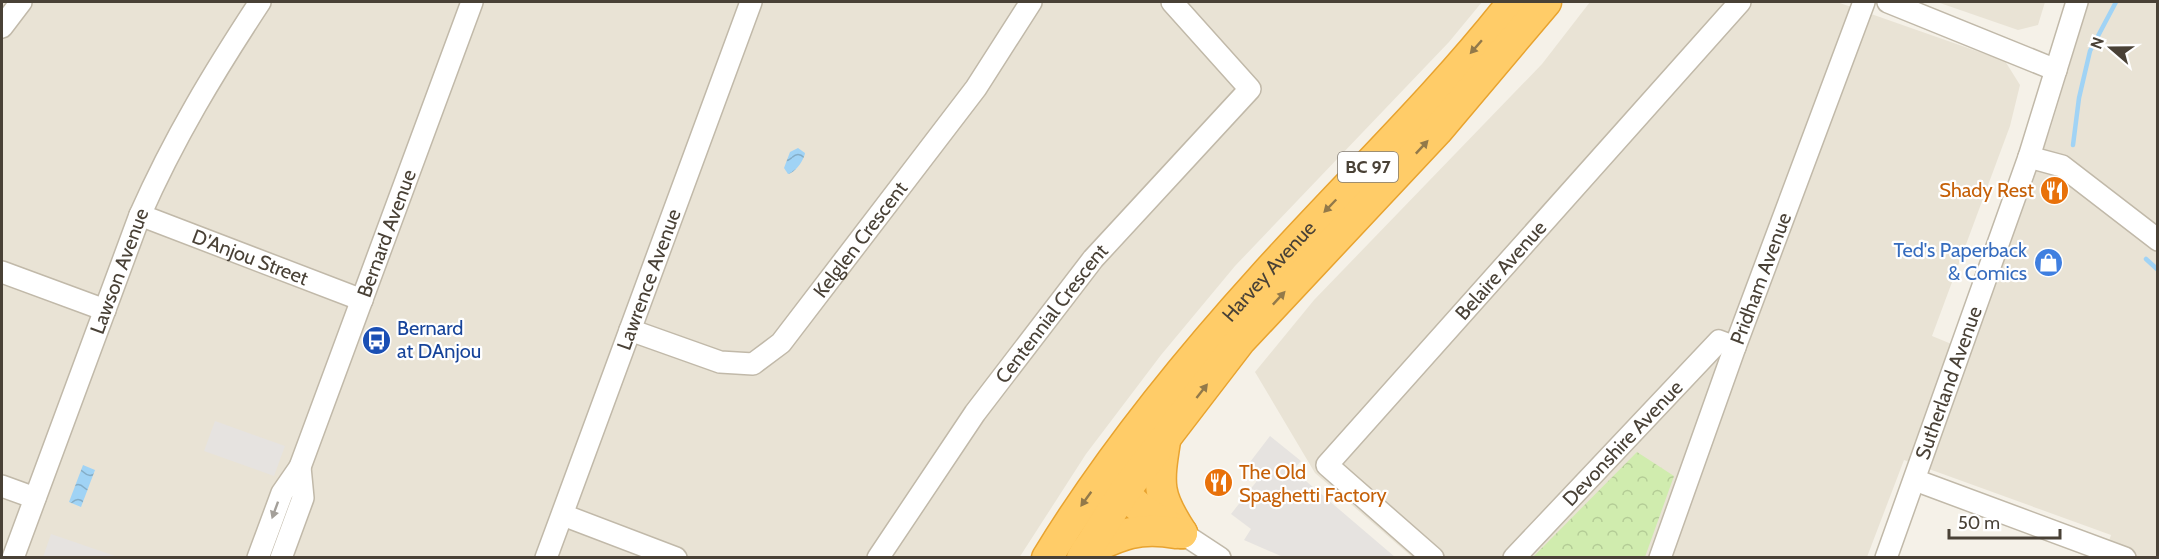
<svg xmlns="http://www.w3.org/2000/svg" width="2159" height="559" font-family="Cabin,sans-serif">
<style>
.residential{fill:#e9e3d5}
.park{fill:url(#park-crowns)}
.parking{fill:#e6e3e0}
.water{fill:url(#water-waves)}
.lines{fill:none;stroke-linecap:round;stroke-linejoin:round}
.stream{stroke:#a0d3f5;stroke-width:4.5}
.minor-casing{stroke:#c1b9a9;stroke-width:24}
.highway-casing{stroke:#e8a32f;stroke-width:33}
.minor{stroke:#fff;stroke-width:21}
.highway{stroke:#ffcc68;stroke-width:30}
.oneway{fill:#92794a}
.oneway2{fill:#a4a09a}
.labels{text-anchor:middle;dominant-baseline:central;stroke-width:4.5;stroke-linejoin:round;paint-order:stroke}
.shield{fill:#fff;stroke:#807a72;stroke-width:1.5}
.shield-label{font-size:18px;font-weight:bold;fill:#494136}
.food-label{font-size:20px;fill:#c56008;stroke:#fff;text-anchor:end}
.street-label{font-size:20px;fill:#494136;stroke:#fff}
.shop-label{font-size:20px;fill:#366cbe;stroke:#fff;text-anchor:end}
.transit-label{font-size:20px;fill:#164399;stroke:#fff;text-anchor:start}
</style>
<defs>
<pattern id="park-crowns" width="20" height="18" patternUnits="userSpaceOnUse" patternTransform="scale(1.5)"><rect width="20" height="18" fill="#d0ecae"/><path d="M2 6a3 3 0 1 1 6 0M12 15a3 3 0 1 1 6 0" fill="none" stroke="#b4cc96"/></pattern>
<pattern id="water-waves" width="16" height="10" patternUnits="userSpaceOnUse" patternTransform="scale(1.5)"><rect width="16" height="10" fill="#a0d3f5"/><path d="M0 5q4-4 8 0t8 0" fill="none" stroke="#84adc7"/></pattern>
</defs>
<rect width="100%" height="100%" fill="#f5f1e8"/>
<g class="residential">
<path d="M2,2h1480l-33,40 -214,224 -74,89 -75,99 -67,104 -1017,-1z"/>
<path d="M1590,2h247l168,59 15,24 -10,41 -78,210 39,16 80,-225 38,-125h68v555h-53l7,-22 -207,-75 -37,97h-455l-97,-84 -60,-101 59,-72 228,-236z"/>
<path d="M1937,2h108l-7,23 -20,5z"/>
</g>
<path class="park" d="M1637,452l37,24 -29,81h-112z"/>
<g class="parking">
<path d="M215,421l70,25 -11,30 -70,-25z"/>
<path d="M1270,436l31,25 -8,9 102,87h-112l-39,-17 7,-11 -20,-15 29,-37 -13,-11z"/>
<path d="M51,534l67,23h-75z"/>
</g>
<g class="water">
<path d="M798,148l7,5c-1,7 -10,20 -17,21l-4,-6 6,-16z"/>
<path d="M83,465l12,5 -14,37 -12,-5z"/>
</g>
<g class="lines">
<g class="stream">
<path d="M2073,145l6,-47 11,-47 26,-49"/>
<path d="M2146,259l12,11"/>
</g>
<defs>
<g id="minor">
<path d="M1888,2l168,68"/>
<path d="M2,27l19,-25"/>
<path d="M2029,157l33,9 96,74"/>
<path id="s1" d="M140,215l222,85"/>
<path d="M2,272l103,38"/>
<path id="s2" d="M630,330l90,32 33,2 28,-21 195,-255 55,-86"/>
<path d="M1915,480l210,78"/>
<path d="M2,486l33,12"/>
<path d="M563,515l113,43"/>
<path d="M1182,533l38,25"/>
<path id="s3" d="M13,558l127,-343c34,-77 74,-143 120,-213"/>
<path id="s4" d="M258,558l24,-65 18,-26 172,-465"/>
<path d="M281,558l22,-60 -3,-31"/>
<path id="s5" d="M546,558l205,-556"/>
<path id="s6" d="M878,558l97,-145 118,-154 157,-170 -78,-87"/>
<path id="s7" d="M1433,558l-106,-93 413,-463"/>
<path id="s8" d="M1514,558l205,-217 16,6"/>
<path id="s9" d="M1660,558l75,-211 129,-345"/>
<path id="s10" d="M1886,558l143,-401 48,-155"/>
</g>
<g id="highway">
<path d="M1165,441c-7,44 -8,54 17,92"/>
<path d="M1118,473c2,30 41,47 64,60"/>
<path d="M1086,551c34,-16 52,-25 90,-18"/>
<path id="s11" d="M1047,558c61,-100 137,-194 216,-281 83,-92 173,-177 250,-275"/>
<path d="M1082,558l42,-66 116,-151 197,-210 109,-129"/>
</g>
</defs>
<use href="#minor" class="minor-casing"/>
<use href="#highway" class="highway-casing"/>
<use href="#minor" class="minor"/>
<use href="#highway" class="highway"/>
</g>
<defs><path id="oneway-solid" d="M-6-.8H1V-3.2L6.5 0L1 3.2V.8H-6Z" transform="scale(1.5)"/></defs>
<g class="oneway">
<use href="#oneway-solid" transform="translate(1476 47) rotate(131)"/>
<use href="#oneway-solid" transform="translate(1422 147) rotate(-47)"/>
<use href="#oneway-solid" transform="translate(1330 206) rotate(134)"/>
<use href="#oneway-solid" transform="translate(1279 298) rotate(-47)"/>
<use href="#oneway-solid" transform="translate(1202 391) rotate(-52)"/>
<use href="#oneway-solid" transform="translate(1086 499) rotate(126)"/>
</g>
<use class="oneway2" href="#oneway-solid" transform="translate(275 510) rotate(110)"/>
<defs>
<symbol id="restaurant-disc" viewBox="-11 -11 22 22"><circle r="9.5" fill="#e8710a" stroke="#fff"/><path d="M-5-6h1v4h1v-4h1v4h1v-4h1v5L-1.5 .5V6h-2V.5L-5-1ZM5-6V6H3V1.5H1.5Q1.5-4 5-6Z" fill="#fff"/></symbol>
<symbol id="shop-disc" viewBox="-11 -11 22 22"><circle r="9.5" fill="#3f7fe0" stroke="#fff"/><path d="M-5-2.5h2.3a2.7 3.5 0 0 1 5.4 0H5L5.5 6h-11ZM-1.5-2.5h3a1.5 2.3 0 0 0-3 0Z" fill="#fff"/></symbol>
<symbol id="bus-disc" viewBox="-11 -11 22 22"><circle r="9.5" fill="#1a4fb4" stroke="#fff"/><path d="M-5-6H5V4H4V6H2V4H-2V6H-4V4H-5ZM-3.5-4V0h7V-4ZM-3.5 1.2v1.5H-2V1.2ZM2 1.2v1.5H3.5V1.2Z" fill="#fff"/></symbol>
</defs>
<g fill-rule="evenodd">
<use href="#restaurant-disc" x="2038" y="174" width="33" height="33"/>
<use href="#shop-disc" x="2032" y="246" width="33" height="33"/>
<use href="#bus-disc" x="360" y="324" width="33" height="33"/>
<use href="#restaurant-disc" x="1202" y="466" width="33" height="33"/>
</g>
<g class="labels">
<rect class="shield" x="1338" y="152" width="60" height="30" rx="4.5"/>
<g class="shield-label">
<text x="1368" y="167">BC 97</text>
</g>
<g class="food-label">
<text x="2034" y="190">Shady Rest</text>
<text x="1239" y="472" text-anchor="start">The Old<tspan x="1239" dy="23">Spaghetti Factory</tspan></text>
</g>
<g class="street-label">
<text stroke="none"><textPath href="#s4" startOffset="350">Bernard Avenue</textPath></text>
<text stroke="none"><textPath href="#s2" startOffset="294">Kelglen Crescent</textPath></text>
<text stroke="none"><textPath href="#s1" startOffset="118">D'Anjou Street</textPath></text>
<text stroke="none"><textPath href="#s7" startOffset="402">Belaire Avenue</textPath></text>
<text stroke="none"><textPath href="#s3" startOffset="306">Lawson Avenue</textPath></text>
<text stroke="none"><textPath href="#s11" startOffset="363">Harvey Avenue</textPath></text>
<text stroke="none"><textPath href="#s9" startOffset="297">Pridham Avenue</textPath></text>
<text stroke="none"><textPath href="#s5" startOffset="297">Lawrence Avenue</textPath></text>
<text stroke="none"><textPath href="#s6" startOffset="300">Centennial Crescent</textPath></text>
<text stroke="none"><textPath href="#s10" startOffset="186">Sutherland Avenue</textPath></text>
<text stroke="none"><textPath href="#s8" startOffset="158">Devonshire Avenue</textPath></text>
</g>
<g class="shop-label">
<text x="2027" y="250">Ted's Paperback<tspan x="2027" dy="23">&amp; Comics</tspan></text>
</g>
<g class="transit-label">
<text x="397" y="328">Bernard<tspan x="397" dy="23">at DAnjou</tspan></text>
</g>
</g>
<rect width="2159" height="559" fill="none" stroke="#494136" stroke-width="6"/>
<g transform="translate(2111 48) rotate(290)" stroke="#ffffff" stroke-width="4.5" paint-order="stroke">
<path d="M0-4.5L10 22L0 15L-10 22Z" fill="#494136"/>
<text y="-9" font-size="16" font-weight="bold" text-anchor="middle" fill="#494136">N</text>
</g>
<path d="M1949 529v9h111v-9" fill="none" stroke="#494136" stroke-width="3"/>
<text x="1958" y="529" font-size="18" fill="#494136" stroke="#ffffff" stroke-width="4.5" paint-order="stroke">50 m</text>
</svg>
